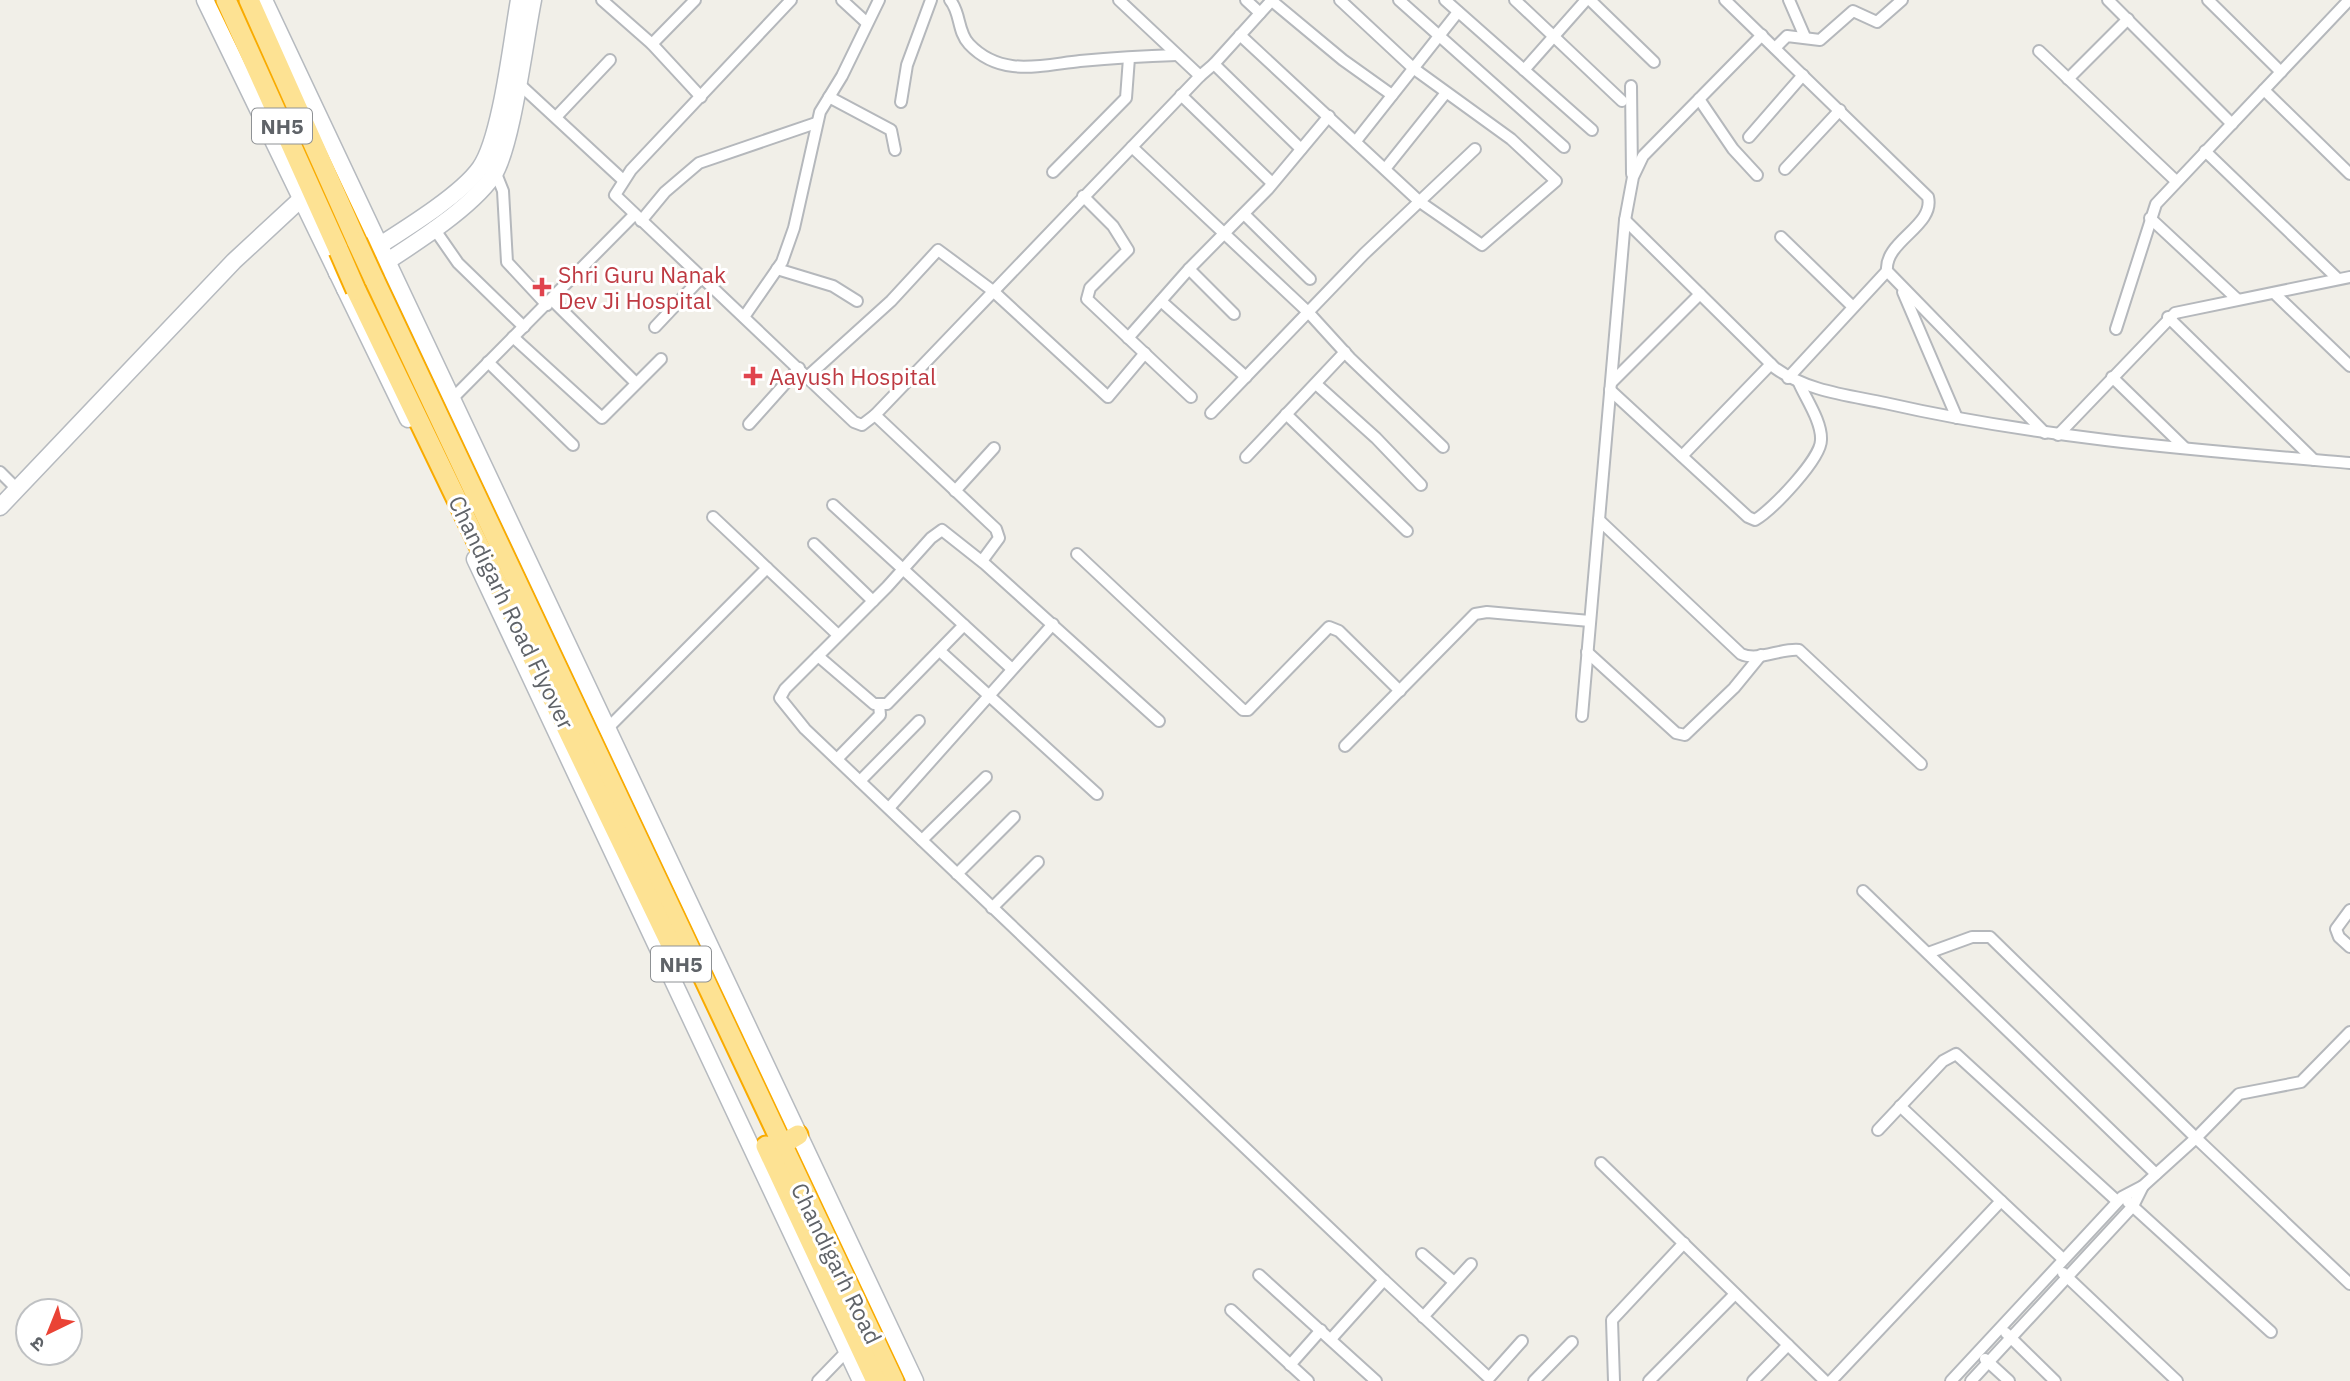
<svg xmlns="http://www.w3.org/2000/svg" width="2350" height="1381" font-family="'IBM Plex Sans','Noto Sans Devanagari',sans-serif">
<style>
.lines{fill:none;stroke-linecap:round;stroke-linejoin:round}
.street-casing{stroke:#b5b8bc;stroke-width:14}
.secondary-casing{stroke:#b6babf;stroke-width:19}
.highway-casing{stroke:#f9ab00;stroke-width:23}
.street{stroke:#fff;stroke-width:10}
.secondary{stroke:#fff;stroke-width:16}
.highway{stroke:#fde293;stroke-width:19}
.highway-bridge-casing{stroke:#f9ab00;stroke-width:23;stroke-linecap:butt}
.highway-bridge{stroke:#fde293;stroke-width:19}
.health-dot{fill:#e0444e;stroke:#fff;stroke-width:2.5}
.labels{text-anchor:middle;dominant-baseline:central;stroke-width:6;stroke-linejoin:round;paint-order:stroke}
.shield{fill:#fff;stroke:#8f9295;stroke-width:2}
.shield-label{font-size:21px;font-weight:bold;fill:#5f6368}
.health-label{font-size:23px;fill:#be3a42;stroke:#fff;text-anchor:start}
.street-label{font-size:23px;fill:#5f6368;stroke:#fff}
</style>
<rect width="100%" height="100%" fill="#f1efe8"/>
<g class="lines">
<defs>
<g id="street">
<path d="M602,0l50,44 49,53"/>
<path d="M791,0l-160,170 -16,25 239,227 8,3 13,-10 325,-339 -81,-76"/>
<path d="M842,0l25,23"/>
<path d="M950,0c11,13 7,31 19,44 32,34 73,21 111,17 32,-3 65,-5 97,-6"/>
<path d="M1246,0l14,13"/>
<path d="M1399,0l165,147"/>
<path d="M1445,0l147,130"/>
<path d="M1515,0l107,101"/>
<path d="M1590,0l64,62"/>
<path d="M1725,0l203,197c7,29 -44,44 -41,74l158,162"/>
<path d="M1789,0l16,37"/>
<path d="M2108,0l124,124"/>
<path d="M2208,0l73,72"/>
<path d="M1272,1l71,59 49,35"/>
<path d="M1240,35l180,167 62,43 74,-64 -45,-42 -98,-71 -73,-68"/>
<path d="M652,44l43,-44"/>
<path d="M1775,48l12,-12 33,4 33,-29 24,11 25,-22"/>
<path d="M2039,51l137,130"/>
<path d="M1214,64l58,-64"/>
<path d="M1524,70l62,-70"/>
<path d="M1200,76l14,-12 87,85"/>
<path d="M2068,79l60,-60"/>
<path d="M517,82l106,98"/>
<path d="M1631,86l1,88"/>
<path d="M2264,90l86,84"/>
<path d="M1181,95l91,88"/>
<path d="M829,97l62,33 4,20"/>
<path d="M1699,99l34,50 24,26"/>
<path d="M901,102l6,-37 24,-65"/>
<path d="M557,116l53,-56"/>
<path d="M1749,137l54,-62"/>
<path d="M1356,141l102,-129"/>
<path d="M1132,147l177,166 41,45 93,89"/>
<path d="M2205,151l133,128"/>
<path d="M1385,169l60,-75"/>
<path d="M1785,169l55,-59"/>
<path d="M495,171l8,20 4,71 40,43"/>
<path d="M1053,172l73,-74 3,-40"/>
<path d="M1083,196l30,30 15,24 -38,38 -3,11 104,98"/>
<path d="M1244,214l66,65"/>
<path d="M2150,218l87,81"/>
<path d="M1625,220l150,148c32,23 72,27 110,35 153,35 310,47 465,60"/>
<path d="M641,221l24,-29 34,-29 117,-40"/>
<path d="M433,227l25,36 66,64"/>
<path d="M1781,237l71,69"/>
<path d="M777,269l56,17 24,15"/>
<path d="M1189,269l45,45"/>
<path d="M1903,292l54,126"/>
<path d="M2274,293l76,73"/>
<path d="M552,300l84,83"/>
<path d="M1161,301l85,76"/>
<path d="M744,317l38,-55 12,-34 26,-116 22,-36 37,-76"/>
<path d="M2168,317l146,143"/>
<path d="M655,327l47,-50"/>
<path d="M2116,329l40,-125 193,-204"/>
<path d="M513,337l89,81 59,-59"/>
<path d="M1128,338l61,-69 79,-80 61,-73"/>
<path d="M488,362l85,83"/>
<path d="M807,377l84,-76 47,-51 55,41 115,106 37,-44"/>
<path d="M2112,377l73,71"/>
<path d="M1788,378l99,-107"/>
<path d="M1611,383l89,-89"/>
<path d="M1316,384l60,54 45,47"/>
<path d="M1610,390l138,127 7,3c17,-10 66,-61 66,-80 1,-18 -15,-41 -22,-57"/>
<path d="M452,399l182,-184"/>
<path d="M1211,413l153,-159 111,-105"/>
<path d="M1286,414l121,117"/>
<path d="M875,415l121,114 3,9 -17,23"/>
<path d="M749,424l50,-56"/>
<path d="M2058,435l117,-122 175,-36"/>
<path d="M1682,456l89,-92"/>
<path d="M1246,457l99,-105"/>
<path d="M0,472l17,17"/>
<path d="M955,491l39,-43"/>
<path d="M833,505l179,164"/>
<path d="M713,517l125,118"/>
<path d="M1599,520l142,134c17,8 39,-6 58,-4l122,114"/>
<path d="M814,544l59,57"/>
<path d="M1077,554l166,156h5l81,-83 10,4 61,60"/>
<path d="M941,652l156,142"/>
<path d="M1587,652l89,81 9,2 49,-47 27,-33"/>
<path d="M818,656l56,48h13l77,-79"/>
<path d="M1582,716l43,-496 8,-43 10,-21 119,-121"/>
<path d="M1159,721l-174,-157 -43,-34 -11,8 -44,49 -102,102 -5,9 25,31 579,551"/>
<path d="M607,729l160,-161"/>
<path d="M1345,746l130,-132 12,-2 103,9"/>
<path d="M837,759l43,-44 -1,-11"/>
<path d="M860,781l59,-60"/>
<path d="M889,808l164,-184"/>
<path d="M922,840l64,-63"/>
<path d="M957,874l57,-57"/>
<path d="M1863,891l293,283"/>
<path d="M992,908l46,-46"/>
<path d="M2350,910l-14,19 3,8 11,10"/>
<path d="M1928,953l44,-16h18l206,201 43,-44 62,-12 49,-50"/>
<path d="M1900,1106l163,153"/>
<path d="M1878,1130l65,-69 13,-7 161,147"/>
<path d="M1601,1163l224,218"/>
<path d="M2128,1202l143,130"/>
<path d="M1422,1254l32,28"/>
<path d="M2063,1273l114,108"/>
<path d="M1259,1275l117,106"/>
<path d="M1231,1310l77,71"/>
<path d="M1423,1317l48,-53"/>
<path d="M2006,1333l49,48"/>
<path d="M1331,1339l53,-59 105,98 33,-37"/>
<path d="M1985,1359l24,22"/>
<path d="M1290,1365l31,-35"/>
<path d="M818,1381l29,-30"/>
<path d="M1534,1381l38,-39"/>
<path d="M1614,1381l-2,-61 72,-77"/>
<path d="M1649,1381l86,-87"/>
<path d="M1753,1381l35,-36"/>
<path d="M1831,1381l170,-180"/>
<path d="M1951,1381l171,-184 21,-11 53,-48 154,146"/>
<path d="M1971,1381l162,-175 10,-20"/>
</g>
<g id="secondary">
<path d="M205,0l203,419"/>
<path d="M264,0l651,1381"/>
<path d="M337,273c37,-26 119,-71 143,-105 21,-29 32,-129 39,-168"/>
<path d="M345,289c42,-29 119,-72 148,-113 19,-28 32,-137 40,-176"/>
<path d="M0,507l234,-246 68,-63"/>
<path d="M475,559l386,822"/>
</g>
<g id="highway">
<path d="M226,0l113,251"/>
<path d="M249,0l108,242"/>
<path d="M374,279l520,1102"/>
<path d="M356,290l318,661"/>
<path d="M781,1145l17,-10"/>
<path d="M766,1146l110,235"/>
</g>
</defs>
<use href="#street" class="street-casing"/>
<use href="#secondary" class="secondary-casing"/>
<use href="#highway" class="highway-casing"/>
<use href="#street" class="street"/>
<use href="#secondary" class="secondary"/>
<use href="#highway" class="highway"/>
<defs>
<g id="highway-bridge">
<path d="M357,242l17,37"/>
<path d="M339,251l17,39"/>
</g>
</defs>
<use href="#highway-bridge" class="highway-bridge-casing"/>
<use href="#highway-bridge" class="highway-bridge"/>
</g>
<g class="health-dot">
<path d="M538.5 276.5h7v7h7v7h-7v7h-7v-7h-7v-7h7z"/>
<path d="M749.5 365.5h7v7h7v7h-7v7h-7v-7h-7v-7h7z"/>
</g>
<g class="labels">
<g class="shield">
<rect x="252" y="108.5" width="60" height="35" rx="5"/>
<rect x="651" y="946.5" width="60" height="35" rx="5"/>
</g>
<g class="shield-label">
<text x="282" y="126">NH5</text>
<text x="681" y="964">NH5</text>
</g>
<g class="health-label">
<text x="558" y="274">Shri Guru Nanak<tspan x="558" dy="26">Dev Ji Hospital</tspan></text>
<text x="769" y="376">Aayush Hospital</text>
</g>
<g class="street-label">
<text transform="translate(512 612) rotate(64)">Chandigarh Road Flyover</text>
<text transform="translate(837 1263) rotate(64)">Chandigarh Road</text>
</g>
</g>
<g transform="translate(49 1332) rotate(223)"><circle r="33" fill="#ffffff" stroke="#bfc1c3" stroke-width="2"/>
<path d="M0-5L12 26L0 18L-12 26Z" fill="#ea4335"/>
<text y="-10" font-size="19" font-weight="bold" text-anchor="middle" fill="#5f6368">उ</text>
</g>
</svg>
